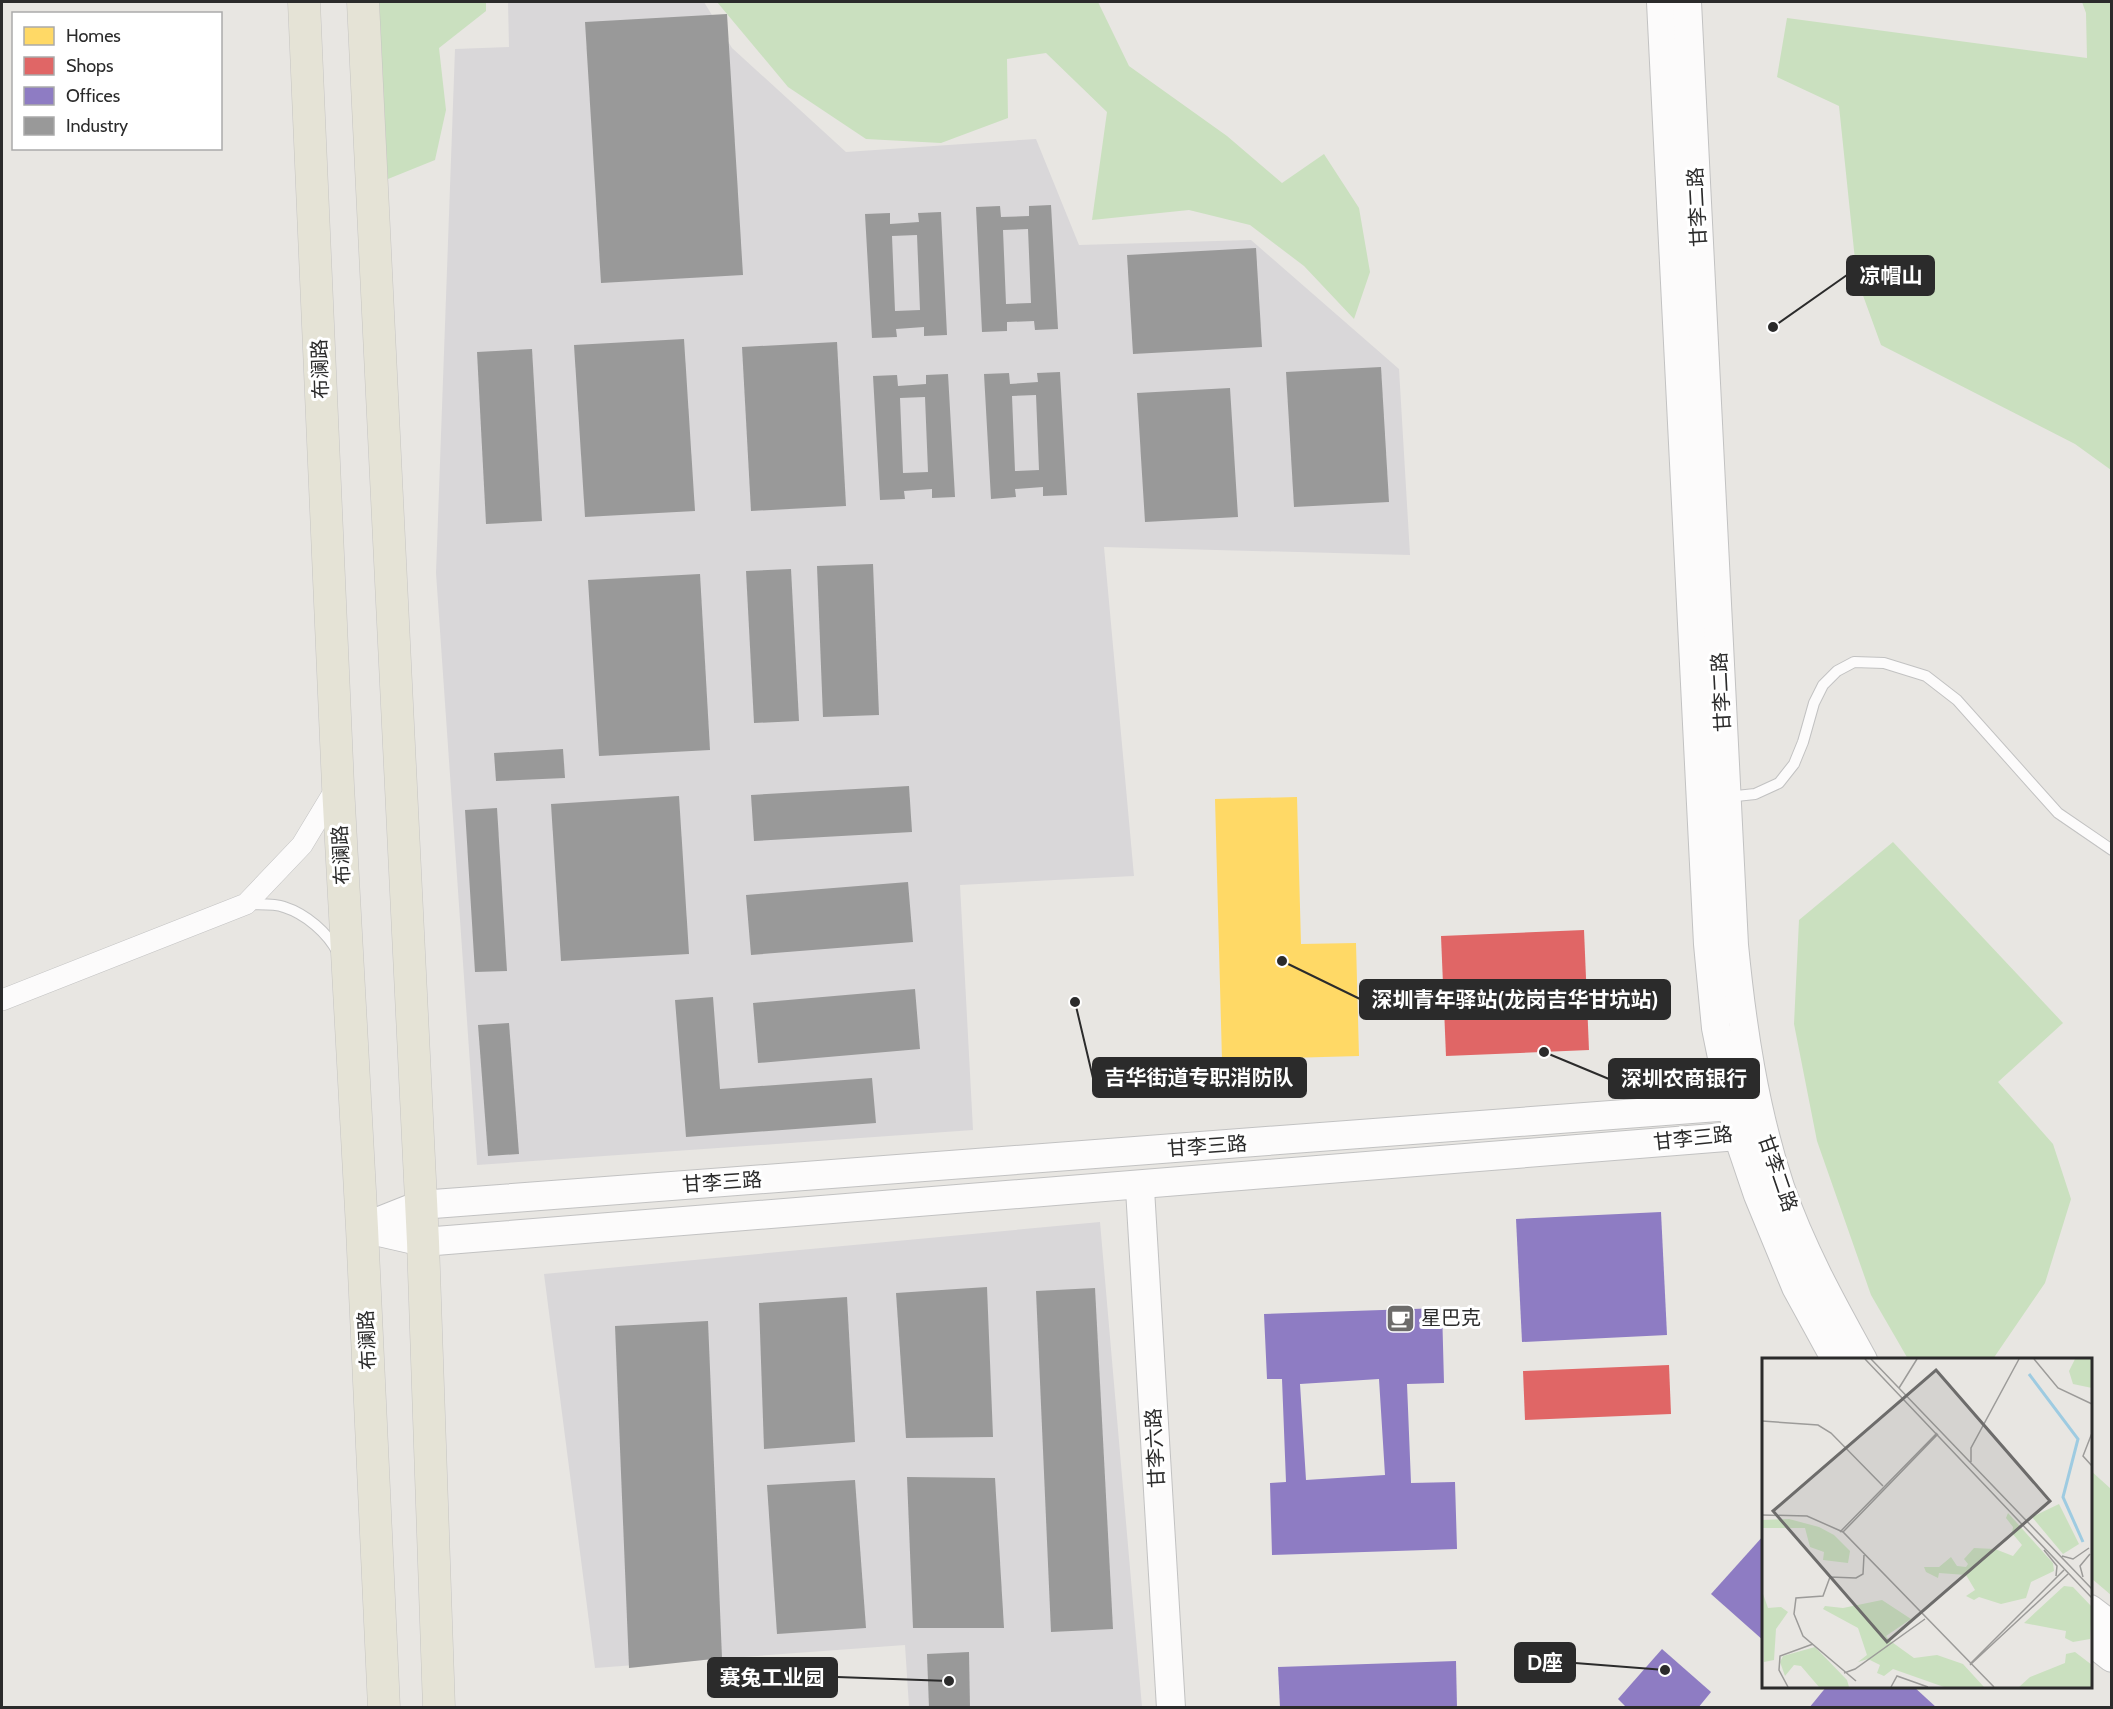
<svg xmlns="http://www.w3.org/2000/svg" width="2113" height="1709" font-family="Cabin,'Noto Sans SC',sans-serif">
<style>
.industrial{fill:#d9d7d9}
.green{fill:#cae0bf}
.homes{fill:#ffd966}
.shops{fill:#e06666}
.offices{fill:#8e7cc3;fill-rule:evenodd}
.industry{fill:#999;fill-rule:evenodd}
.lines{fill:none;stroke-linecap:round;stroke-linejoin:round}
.lane-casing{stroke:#c2c2c2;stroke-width:12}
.street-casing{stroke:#c2c2c2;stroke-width:22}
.secondary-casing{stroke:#c2c2c2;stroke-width:30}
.primary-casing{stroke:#c5c4c2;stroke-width:33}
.lane{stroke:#fcfbfb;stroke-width:10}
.street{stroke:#fcfbfb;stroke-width:21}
.secondary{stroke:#fcfbfb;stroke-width:28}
.primary{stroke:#e5e3d6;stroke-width:32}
.labels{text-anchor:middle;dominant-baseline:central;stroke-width:6;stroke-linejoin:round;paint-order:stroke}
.street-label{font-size:20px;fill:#2b2b2b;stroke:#fff}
.poi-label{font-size:20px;fill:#2b2b2b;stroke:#fff;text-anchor:start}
.inset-river{fill:none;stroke:#9ecbe1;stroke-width:3}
.inset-road{fill:none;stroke:#9c9b99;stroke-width:1.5}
.view{fill:#6d6c6b;fill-opacity:0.15;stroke:#6d6c6b;stroke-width:3}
.inset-edge{fill:none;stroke:#2b2b2b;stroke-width:3}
.leader{fill:none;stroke:#2b2b2b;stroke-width:2}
.callout-dot{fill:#2b2b2b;stroke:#fff;stroke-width:2}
.callout{fill:#2b2b2b;stroke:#2b2b2b;stroke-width:2}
.callout-label{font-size:21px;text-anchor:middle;font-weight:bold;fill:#fff}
</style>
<rect width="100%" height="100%" fill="#e8e6e2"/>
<g class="industrial">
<path d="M508,2h196l28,46 114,104 190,-13 43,106 172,-5 148,129 11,186 -306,-8 30,329 -174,9 13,245 -496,35 -41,-592 19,-524 54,-2z"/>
<path d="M1100,1222l42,485h-233l-4,-62 -310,23 -51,-394z"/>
</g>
<g class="green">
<path d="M375,2h111v9l-47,37 7,62 -11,50 -52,21z"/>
<path d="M717,2h381l31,64 98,70 55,47 42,-29 35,54 11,64 -16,47 -50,-53 -54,-41 -61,-15 -97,10 15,-108 -61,-59 -39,6 1,59 -67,25 -75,-4 -78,-52z"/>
<path d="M2082,2h29v468l-36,-26 -194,-99 -24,-66 -18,-173 -62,-29 10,-59 300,40 -1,-45z"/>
<path d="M1893,842l170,181 -65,59 55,62 18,55 -26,84 -52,76h-85l-37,-64 -54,-154 -23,-117 5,-104z"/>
<path d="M2090,1470l21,19v106l-20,-17z"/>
</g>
<path class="homes" d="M1297,797l4,147 55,-1 3,113 -137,4 -7,-261z"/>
<g class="shops">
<path d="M1584,930l5,120 -143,6 -5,-120z"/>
<path d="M1669,1365l2,49 -146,6 -2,-49z"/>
</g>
<g class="offices">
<path d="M1661,1212l6,123 -145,7 -6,-123z"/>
<path d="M1442,1308l2,75 -37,1 4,99 44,-1 2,67 -185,6 -2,-72 16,-1 -4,-103h-15l-3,-65zM1379,1379l6,96 -79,5 -6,-96z"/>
<path d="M1764,1535v106l-53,-47z"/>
<path d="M1662,1649l49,43 -13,16h-71l-9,-9z"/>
<path d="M1456,1661l1,47h-177l-2,-41z"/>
<path d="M1827,1686h86l24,22h-128z"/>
</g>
<g class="industry">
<path d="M727,14l16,261 -142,8 -16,-261z"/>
<path d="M1051,205l7,124 -23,1 -1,-9 -27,1v9l-25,1 -6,-125 24,-1 1,11 28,-1v-10zM1028,229l3,74 -25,1 -3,-74z"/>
<path d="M941,212l6,123 -23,1v-9l-28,2 1,8 -25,1 -7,-124 25,-1v11l29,-2 -1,-9zM917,235l3,75 -25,1 -3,-75z"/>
<path d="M1256,248l6,99 -129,7 -6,-99z"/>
<path d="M684,339l11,172 -110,6 -11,-172z"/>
<path d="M837,342l9,164 -95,5 -9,-164z"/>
<path d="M532,349l10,172 -56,3 -9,-172z"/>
<path d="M1381,367l8,135 -95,5 -8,-135z"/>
<path d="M1060,372l7,123 -24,1v-9l-28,2 1,8 -25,2 -7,-125 25,-1 1,11 28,-2 -1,-9zM1036,395l3,75 -24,1 -3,-75z"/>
<path d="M948,374l7,123 -23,1v-9l-28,2 1,8 -25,1 -7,-124 24,-1 1,11 28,-2v-9zM925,397l3,75 -25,1 -3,-75z"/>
<path d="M1230,388l8,129 -93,5 -8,-129z"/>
<path d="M873,564l6,151 -56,2 -6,-151z"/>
<path d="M791,569l8,152 -45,2 -8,-152z"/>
<path d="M700,574l10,176 -111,6 -11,-176z"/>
<path d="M563,749l2,29 -69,3 -2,-28z"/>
<path d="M909,786l3,46 -158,9 -3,-46z"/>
<path d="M679,796l10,158 -128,7 -10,-157z"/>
<path d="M497,808l10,163 -32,1 -10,-162z"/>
<path d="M908,882l5,60 -162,13 -5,-60z"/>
<path d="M915,989l5,60 -162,14 -5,-60z"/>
<path d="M713,997l7,92 152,-11 4,45 -190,14 -11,-137z"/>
<path d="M509,1023l10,131 -31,2 -10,-131z"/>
<path d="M987,1287l6,150 -87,1 -10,-145z"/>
<path d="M1095,1288l18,341 -62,3 -15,-341z"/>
<path d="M847,1297l8,145 -91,7 -5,-146z"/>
<path d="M708,1321l14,337 -93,10 -14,-342z"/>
<path d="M907,1477l88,1 9,150h-91z"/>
<path d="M855,1480l11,148 -89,6 -10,-149z"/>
<path d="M969,1652l1,56h-41l-2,-54z"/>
</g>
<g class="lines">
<defs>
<g id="lane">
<path d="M1727,797l28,-3 24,-11 15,-19 9,-22 11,-39 9,-18 14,-14 17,-9 30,1 42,13 31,24 101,113 54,37"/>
<path d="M246,904c12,1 27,-1 38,3 22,7 44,26 54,46"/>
</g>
<path id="street" d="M2,1000l244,-96 56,-59 35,-58"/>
<g id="secondary">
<path d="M1661,2l47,942 8,84 22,108 20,59 38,92 40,73"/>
<path d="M1687,2l47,943c8,82 20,163 46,242 21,61 52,117 83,173"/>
<path d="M1731,1106l28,11 -21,19 -1315,106 -61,-14 58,-23z"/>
<path d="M1140,1189l31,519"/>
<path d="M2090,1609l22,17"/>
<path d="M2090,1641l22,17"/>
</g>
<g id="primary">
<path d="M304,2l34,784 24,442 22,480"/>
<path d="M363,2l60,1240 16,466"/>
</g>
</defs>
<use href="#lane" class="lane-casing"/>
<use href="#street" class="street-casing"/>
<use href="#secondary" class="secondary-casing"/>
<use href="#primary" class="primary-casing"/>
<use href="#lane" class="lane"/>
<use href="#street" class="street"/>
<use href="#secondary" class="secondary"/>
<use href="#primary" class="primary"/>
</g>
<defs>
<symbol id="cafe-square" viewBox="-11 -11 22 22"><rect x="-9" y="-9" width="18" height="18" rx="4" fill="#6d6c6b" stroke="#fff"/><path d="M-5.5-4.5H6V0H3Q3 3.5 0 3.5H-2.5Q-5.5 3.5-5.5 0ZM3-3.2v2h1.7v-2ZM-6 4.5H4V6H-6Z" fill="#fff"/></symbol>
</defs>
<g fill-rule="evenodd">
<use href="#cafe-square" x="1384" y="1302" width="33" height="33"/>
</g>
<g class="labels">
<g class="street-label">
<text transform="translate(1697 207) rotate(-93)">甘李二路</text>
<text transform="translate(320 369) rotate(-92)">布澜路</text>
<text transform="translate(1721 692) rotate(-93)">甘李二路</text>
<text transform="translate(341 855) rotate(-93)">布澜路</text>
<text transform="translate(1693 1138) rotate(-6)">甘李三路</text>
<text transform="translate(1207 1146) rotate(-4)">甘李三路</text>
<text transform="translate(1778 1173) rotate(71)">甘李二路</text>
<text transform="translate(722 1182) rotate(-4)">甘李三路</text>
<text transform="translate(367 1340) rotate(-93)">布澜路</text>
<text transform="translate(1155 1448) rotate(-93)">甘李六路</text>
</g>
<g class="poi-label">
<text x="1421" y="1318">星巴克</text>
</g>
</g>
<g transform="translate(1762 1358)">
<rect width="330" height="330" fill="#e8e6e2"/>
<path d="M313,1h17v29l-19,-4 -4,-13zM297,146l20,40 -16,10 -31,-37zM246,155l45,50 1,8 -23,11 -5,16 -25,6 -22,-7 -5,3 -8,-4 9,-6 -9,-15 -27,-2 -1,5 -12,-6 -2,-5h15l12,-10 6,9 9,1 2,-3 -4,-5 10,-11 21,1 18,7 9,-11 -10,-12 1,-6 -7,-9zM27,161l30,8 15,8 16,16 -2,12 -25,-3 1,-8 -14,-5 -5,-19h-43v-8zM302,228l9,1 19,20 -2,32 -17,3 -8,-4 1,-7 -42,-8zM0,233l6,17 13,-1 7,5 -12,17 -2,31 -10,2zM120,242l29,19 -25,17 3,4 25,18 23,-3 26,9 21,23h-40l-51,-18 -9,7 -7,-3 3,-8 -12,-6 -10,3 9,-7 -9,-27 -35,-19 2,-3 18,2zM53,289l32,33 2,7h-30l-18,-21 -7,-1 -9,11 -5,-14 3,-6zM313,294l17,13v22h-73l11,-10 35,-14 1,-9z" fill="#cae0bf"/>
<path class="inset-river" d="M267,16l49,65 -15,58 20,45"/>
<path class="inset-road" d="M103,1l227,239M109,1l221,230M272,1l24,29 34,16M137,30l18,-29M0,63l56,4 13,8 52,53M330,75l-9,23 9,10M209,104v-14l48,-89M0,157l45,1 36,16 151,155M78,174l97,-99M81,174l95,-98M282,192l13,16 -1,10M300,198l11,3 16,-11M321,219l-3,-11 10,-12M208,306l94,-94M208,307l98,-91M82,315l11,-4 70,-50M94,323l-53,-45 -9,-22 2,-16 27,-2 7,-19 26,1 7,-4 1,-19M26,329l-9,-17 1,-14 33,-12M129,329l6,-11 31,11"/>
<path class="view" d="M174,12l114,131 -163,141 -114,-131z"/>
<rect width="330" height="330" class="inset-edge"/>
</g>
<path class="leader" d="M1773 327L1847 275M1282 961L1360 999M1075 1002L1093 1078M1544 1052L1609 1079M1665 1670L1575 1663M949 1681L837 1677"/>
<g class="callout-dot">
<circle cx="1773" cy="327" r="6"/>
<circle cx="1282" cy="961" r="6"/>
<circle cx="1075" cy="1002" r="6"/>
<circle cx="1544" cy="1052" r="6"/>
<circle cx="1665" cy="1670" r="6"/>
<circle cx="949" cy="1681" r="6"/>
</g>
<g class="callout">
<rect x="1847" y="256" width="87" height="39" rx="6"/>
<rect x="1360" y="980" width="310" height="39" rx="6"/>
<rect x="1093" y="1058" width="213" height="39" rx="6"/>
<rect x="1609" y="1059" width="150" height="39" rx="6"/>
<rect x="1515" y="1643" width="60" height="39" rx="6"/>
<rect x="708" y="1658" width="129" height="39" rx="6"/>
</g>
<g class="callout-label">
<text x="1891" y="283">凉帽山</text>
<text x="1515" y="1007">深圳青年驿站(龙岗吉华甘坑站)</text>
<text x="1199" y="1085">吉华街道专职消防队</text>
<text x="1684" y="1086">深圳农商银行</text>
<text x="1545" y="1670">D座</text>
<text x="772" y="1685">赛兔工业园</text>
</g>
<rect width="2113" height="1709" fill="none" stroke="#2b2b2b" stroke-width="6"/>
<rect x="12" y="12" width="210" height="138" fill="#ffffff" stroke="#aaaaaa" stroke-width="1.5"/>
<rect x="24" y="27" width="30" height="18" fill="#ffd966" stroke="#aaaaaa" stroke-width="1.5"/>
<text x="66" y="42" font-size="18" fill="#2b2b2b">Homes</text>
<rect x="24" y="57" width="30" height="18" fill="#e06666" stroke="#aaaaaa" stroke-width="1.5"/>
<text x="66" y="72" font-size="18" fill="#2b2b2b">Shops</text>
<rect x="24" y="87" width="30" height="18" fill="#8e7cc3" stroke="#aaaaaa" stroke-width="1.5"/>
<text x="66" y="102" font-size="18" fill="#2b2b2b">Offices</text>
<rect x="24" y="117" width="30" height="18" fill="#999999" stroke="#aaaaaa" stroke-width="1.5"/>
<text x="66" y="132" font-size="18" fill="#2b2b2b">Industry</text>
</svg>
